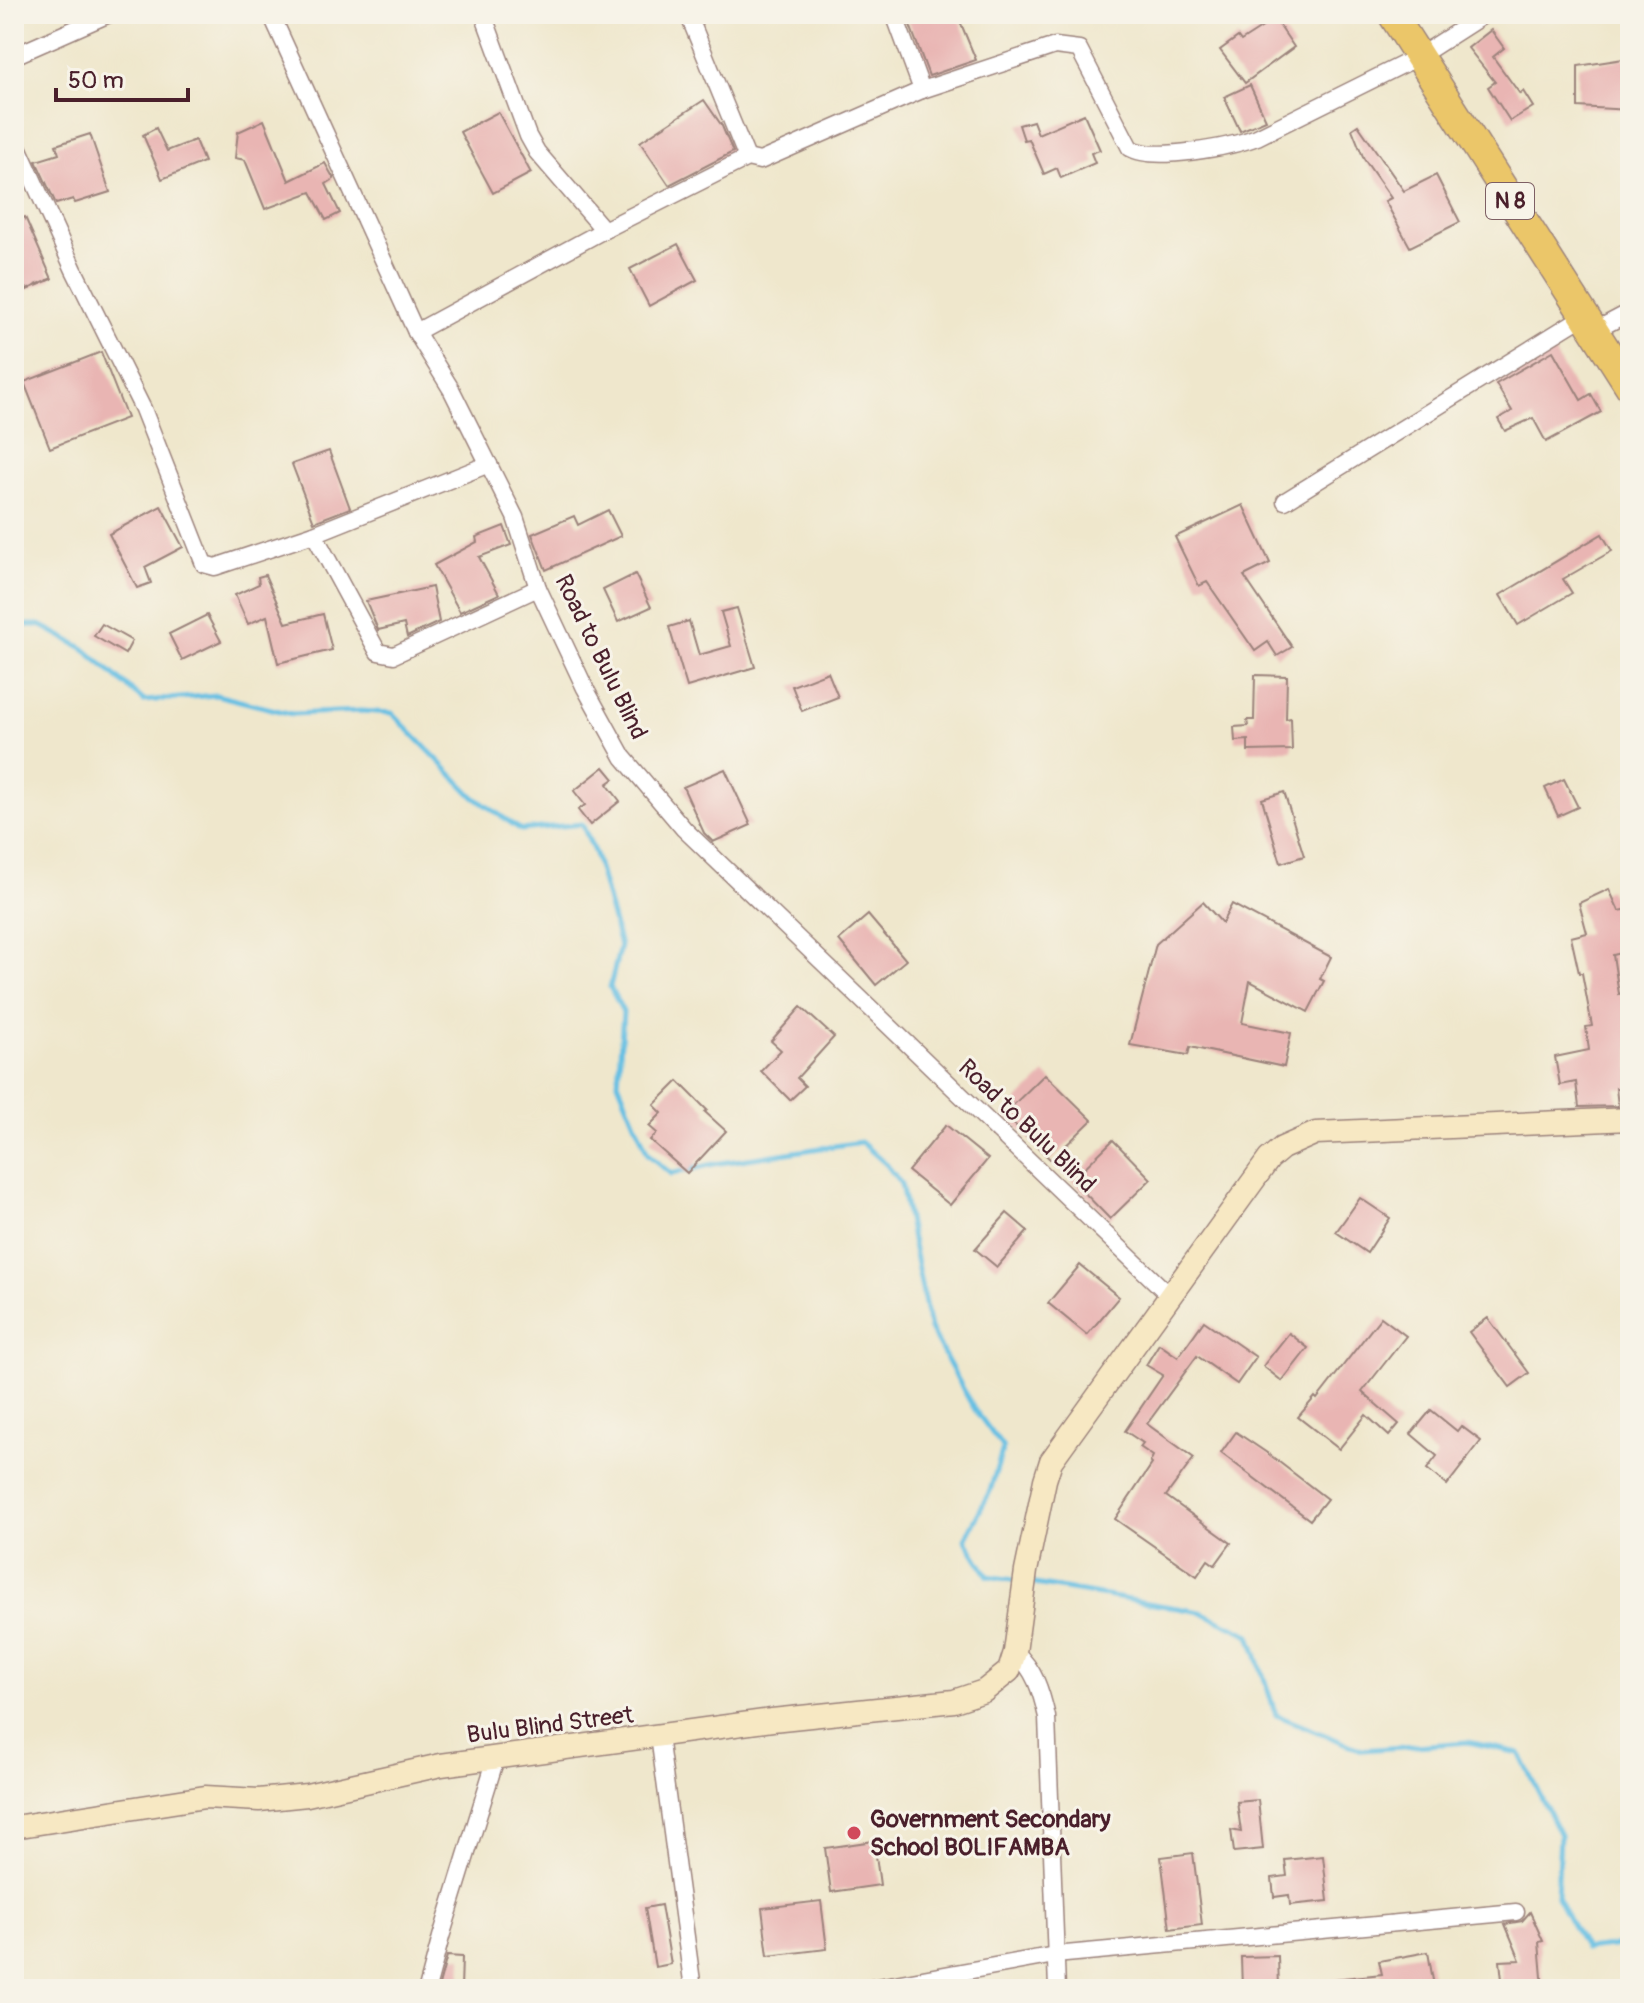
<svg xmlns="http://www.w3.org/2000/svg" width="1644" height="2003" font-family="Pangolin,sans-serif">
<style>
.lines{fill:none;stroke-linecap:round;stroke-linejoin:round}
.stream{stroke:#65bfe3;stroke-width:5}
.building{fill:#e9b5b3}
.street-casing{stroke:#9c837c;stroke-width:19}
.secondary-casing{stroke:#9c837c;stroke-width:25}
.highway-casing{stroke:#9c837c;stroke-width:31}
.path{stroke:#9c837c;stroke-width:3;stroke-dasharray:6 6;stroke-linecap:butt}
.street{stroke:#fff;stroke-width:16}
.secondary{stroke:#f7e8c3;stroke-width:22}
.highway{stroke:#ebc669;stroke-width:28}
.poi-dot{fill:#d1495b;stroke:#f7f3e8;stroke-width:3}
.labels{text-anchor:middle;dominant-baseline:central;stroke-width:6;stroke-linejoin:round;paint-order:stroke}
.shield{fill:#f7f3e8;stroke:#7e5f64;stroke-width:2}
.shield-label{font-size:22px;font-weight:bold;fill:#4a1f2b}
.street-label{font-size:24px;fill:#4a1f2b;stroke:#f7f3e8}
.poi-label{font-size:24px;font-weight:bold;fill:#4a1f2b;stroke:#f7f3e8;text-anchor:start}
</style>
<rect width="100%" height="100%" fill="#f7f3e8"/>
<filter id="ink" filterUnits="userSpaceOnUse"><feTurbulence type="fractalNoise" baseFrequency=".0125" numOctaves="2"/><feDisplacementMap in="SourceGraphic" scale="16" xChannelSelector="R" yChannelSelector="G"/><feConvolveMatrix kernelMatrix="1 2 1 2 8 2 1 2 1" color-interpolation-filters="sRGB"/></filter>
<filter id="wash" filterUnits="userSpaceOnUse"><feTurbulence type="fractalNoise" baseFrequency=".006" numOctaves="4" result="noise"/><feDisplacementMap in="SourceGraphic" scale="32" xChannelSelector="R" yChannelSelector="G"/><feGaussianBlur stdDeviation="1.8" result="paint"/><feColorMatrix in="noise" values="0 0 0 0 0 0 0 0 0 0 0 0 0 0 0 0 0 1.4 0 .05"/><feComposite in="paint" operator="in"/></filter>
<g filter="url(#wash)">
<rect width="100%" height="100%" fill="#efe7cc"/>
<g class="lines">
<g class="stream">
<path d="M14,625h26l43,23 61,53 72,-6 76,19 69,-3 31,2 82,84 47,33 61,-6 13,30 25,92 -10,41 13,25 -5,70 30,72 23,20 43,-10 147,-22 26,23 14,19 29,145 43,78 30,41 -13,43 -25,48 23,37 31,5"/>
<path d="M1029,1583l172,29 49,23 26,80 86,35 106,-8 51,11 41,82 -3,62 28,52 45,-5"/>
</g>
</g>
<g id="blocks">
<g class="building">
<path d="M906,14h51l19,46 -47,16z"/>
<path d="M1275,19l19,28 -49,36 -25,-33 18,-13 3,4z"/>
<path d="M1491,30l13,18 -11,9 27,37 3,-3 10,16 -23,14 -22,-34 7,-5 -27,-34z"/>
<path d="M1630,58v52l-52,-3v-41z"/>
<path d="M1250,85l16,35 -26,11 -16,-34z"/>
<path d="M704,100l18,26 11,26 -64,33 -29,-43z"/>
<path d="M498,112l33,61 -38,20 -33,-61z"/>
<path d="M1084,114l16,36 -9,3 4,10 -34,15 -4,-10 -13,6 -15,-35 -5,1 -5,-15 14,-4 5,13z"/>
<path d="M264,120l25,61 36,-18 9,16 -8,5 14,29 -14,7 -15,-28 -46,17 -20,-49 -10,-2 3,-26z"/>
<path d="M1358,125l46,66 32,-16 24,47 -50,25 -25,-46 6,-3 -27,-39 -12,-30z"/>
<path d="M156,128l11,23 28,-11 9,22 -42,17 -19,-44z"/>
<path d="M90,134l20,58 -35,11 -2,-4 -17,5 -20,-43 23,-7 -3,-9z"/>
<path d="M25,217l27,62 -38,16v-73z"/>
<path d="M678,244l19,36 -48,26 -19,-37z"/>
<path d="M1553,351l28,49 10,-6 10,18 -55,30 -13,-24 -28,13 -7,-12 14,-8 -16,-27z"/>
<path d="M101,352l26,66 -77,30 -26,-66z"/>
<path d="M329,451l21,57 -36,14 -22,-58z"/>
<path d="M1243,505l27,58 -26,13 48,71 -15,9 -9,-14 -13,9 -48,-69 -8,4 -24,-49z"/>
<path d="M161,506l22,41 -38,20 6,16 -14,5 -28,-54z"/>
<path d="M608,510l13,26 -75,34 -14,-36 42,-18 4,9z"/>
<path d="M504,526l7,19 -32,12 20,37 -39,18 -26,-47 43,-23 -1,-5z"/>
<path d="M1602,534l10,17 -49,28 9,14 -54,32 -18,-30z"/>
<path d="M635,574l16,33 -33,15 -15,-32z"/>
<path d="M265,575l21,48 37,-9 9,36 -54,13 -11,-47 -19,8 -13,-29 24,-11 -1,-7z"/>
<path d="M432,587l7,35 -32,15 -3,-13 -26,6 -12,-29z"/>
<path d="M737,608l18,59 -68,20 -18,-60 20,-6 10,34 32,-9 -10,-34z"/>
<path d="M207,615l14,26 -39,19 -13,-26z"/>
<path d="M102,624l30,17 -7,13 -31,-18z"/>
<path d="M828,672l10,25 -36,14 -10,-25z"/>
<path d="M1255,675l32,1 -1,43 5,-1 1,32 -44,1v-11l-13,1 -1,-14 14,-1 -1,-6h7z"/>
<path d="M604,767l10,12 -7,5 13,17 -30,24 -12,-15 7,-5 -11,-14z"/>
<path d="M725,769l26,56 -38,17 -9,-9 -21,-46z"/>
<path d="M1564,779l14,28 -20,9 -13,-28z"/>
<path d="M1284,792l20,64 -23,7 -19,-64z"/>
<path d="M1609,889l10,22 11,-2v42l-17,4 6,39 11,-2v98l-14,-2 2,18 -39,1 -3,-25 -16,3 -5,-28 34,-7 -3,-23 6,-1 -10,-53h-3l-8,-36 16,-4 -8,-30z"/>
<path d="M1203,902l19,21 10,-19 99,53 -11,22 4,2 -16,31 -58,-31 -8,42 49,10 -7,34 -94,-20 -2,8 -58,-10 26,-101z"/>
<path d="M868,915l38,45 -30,25 -37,-45z"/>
<path d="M801,1007l33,30 -37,41 8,8 -15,14 -29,-29 20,-21 -10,-9z"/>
<path d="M1045,1074l47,46 -41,40 -47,-46z"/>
<path d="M678,1081l29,29 -2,2 21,19 -39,42 -37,-33 7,-7 -8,-7 13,-13 -8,-8z"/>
<path d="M946,1125l42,34 -38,46 -42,-34z"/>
<path d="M1113,1140l38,39 -41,40 -38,-39z"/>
<path d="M1360,1198l30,20 -23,35 -31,-21z"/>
<path d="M1007,1213l21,18 -31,36 -22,-18z"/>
<path d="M1080,1265l39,32 -32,38 -39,-32z"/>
<path d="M1381,1317l25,19 -44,56 37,32 -10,12 -23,-21 -27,34 -41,-32 17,-20 2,2z"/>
<path d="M1488,1318l41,55 -19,14 -41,-55z"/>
<path d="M1204,1321l52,36 -19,27 -40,-28 -50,68 47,34 -28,38 65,47 -16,22 -7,-5 -11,16 -82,-57 37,-55 -2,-2 3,-6 -13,-9 3,-4 -18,-12 38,-56 -17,-10 13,-21 19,13z"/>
<path d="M1289,1333l19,15 -26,33 -19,-15z"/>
<path d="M1431,1410l26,21 4,-5 20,15 -34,44 -20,-16 10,-13 -26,-22z"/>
<path d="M1236,1432l34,23 57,44 -17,21 -89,-67z"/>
<path d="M1258,1800l5,49 -29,3 -3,-22 10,2 -4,-30z"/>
<path d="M874,1841l6,44 -49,7 -6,-44z"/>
<path d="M1193,1853l9,72 -32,4 -9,-72z"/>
<path d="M1323,1856l5,45 -38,4 -1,-10 -15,2 -2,-19 15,-2 -2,-16z"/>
<path d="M821,1901l6,48 -59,7 -6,-48z"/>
<path d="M661,1905l10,59 -16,3 -10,-59z"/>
<path d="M1530,1912l13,29 -4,1 4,47h-40l-3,-28 20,-1 -15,-36 17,-3z"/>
<path d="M1428,1952l6,34 -19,3h-79l-1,-10 47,-5 -3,-13z"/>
<path d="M447,1956l15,1 -1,32h-23z"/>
<path d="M1278,1956l1,33h-37l-1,-32z"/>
</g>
</g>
</g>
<g filter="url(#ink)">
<use href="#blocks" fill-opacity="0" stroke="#9c837c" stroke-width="2"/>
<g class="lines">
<defs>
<g id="street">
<path d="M271,14l145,318 35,57 64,128 23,71 47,100 38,69 61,72 486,467"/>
<path d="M483,14l45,122 9,16 67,78"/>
<path d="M688,14l59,144"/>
<path d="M894,14l28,76"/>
<path d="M14,56l95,-42"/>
<path d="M14,138l60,132 69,139 61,155 11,3 99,-33 64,118 16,3 144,-67"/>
<path d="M1594,331l36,-19"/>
<path d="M416,332l188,-102 143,-72 13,3 162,-71 133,-44 24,3 51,99c23,14 101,-1 127,-11l161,-80 67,-43"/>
<path d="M1285,501l299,-185"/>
<path d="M314,534l175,-70"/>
<path d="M1015,1652c20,18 26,39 32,65l10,272"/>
<path d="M659,1736l34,253"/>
<path d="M427,1989l14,-52 55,-179"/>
<path d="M867,1989l188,-34 461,-43"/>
</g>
<path id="secondary" d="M14,1827l191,-30 54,3 48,-5 134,-30 331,-45 182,-19 30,-10 25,-20 6,-19 11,-81 19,-91 6,-19 218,-302 13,-11 34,-15 314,-14"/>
<path id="highway" d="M1392,14l238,373"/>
</defs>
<use href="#street" class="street-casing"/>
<use href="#secondary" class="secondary-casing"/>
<use href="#highway" class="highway-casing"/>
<path class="path" d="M14,295l44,-19"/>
<use href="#street" class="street"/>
<use href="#secondary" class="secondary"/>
<use href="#highway" class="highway"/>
</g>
</g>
<circle class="poi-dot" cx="854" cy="1833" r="8"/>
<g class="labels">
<rect class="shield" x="1486" y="183" width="48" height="36" rx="6"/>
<g class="shield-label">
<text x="1510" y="201">N 8</text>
</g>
<g class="street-label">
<text transform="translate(601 657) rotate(64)">Road to Bulu Blind</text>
<text transform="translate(1027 1126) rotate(44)">Road to Bulu Blind</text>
<text transform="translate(550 1725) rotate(-7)">Bulu Blind Street</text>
</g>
<g class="poi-label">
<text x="870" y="1819">Government Secondary<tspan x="870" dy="28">School BOLIFAMBA</tspan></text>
</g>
</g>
<rect width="1644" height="2003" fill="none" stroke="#f7f3e8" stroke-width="48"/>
<path d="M56 88v12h132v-12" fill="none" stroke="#4a1f2b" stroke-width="4"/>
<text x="68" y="88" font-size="24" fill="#4a1f2b" stroke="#f7f3e8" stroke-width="6" paint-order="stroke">50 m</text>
</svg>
